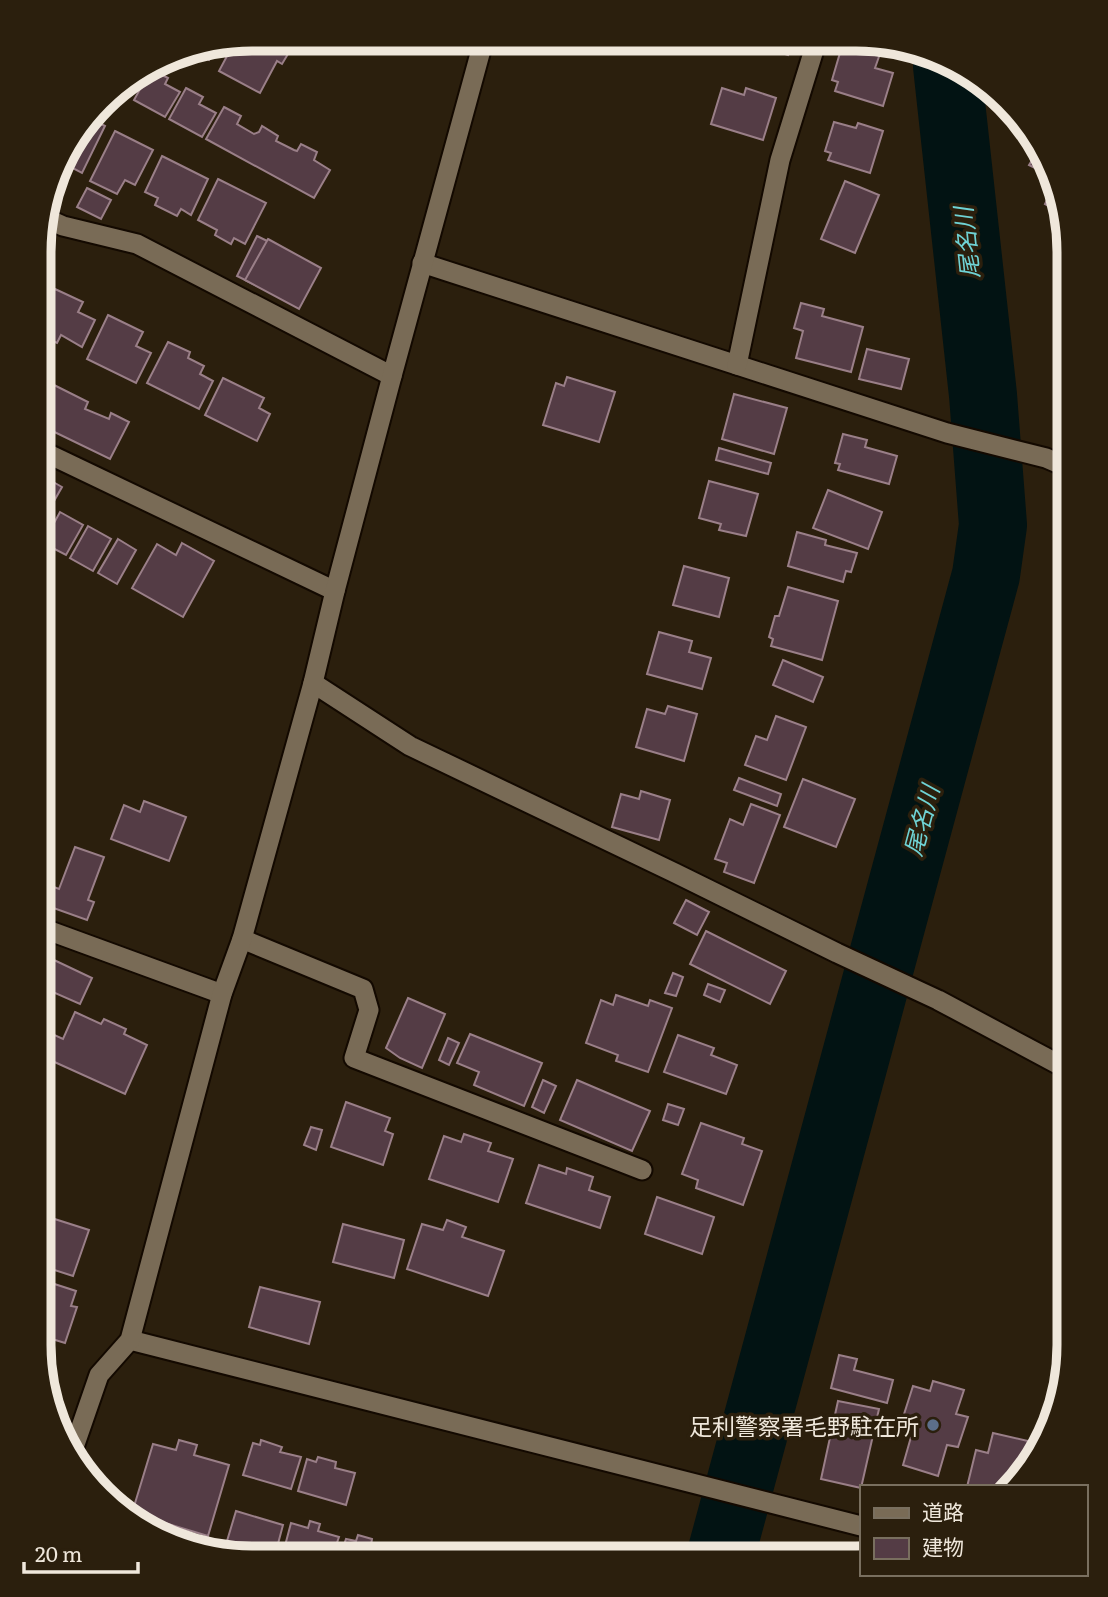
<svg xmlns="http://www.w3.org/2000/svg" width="1108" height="1597" font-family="Literata,'Noto Sans JP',serif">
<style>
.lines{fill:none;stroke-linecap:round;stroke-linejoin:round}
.river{stroke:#021313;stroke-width:68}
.building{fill:#543c45;stroke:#9a7f88;stroke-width:2}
.minor-casing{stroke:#130900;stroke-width:23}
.tertiary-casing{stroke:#130900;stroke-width:23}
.minor{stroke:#796b56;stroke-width:19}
.tertiary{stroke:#796b56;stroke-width:19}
.service-dot{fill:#5c6f8a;stroke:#2b1f0d;stroke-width:2.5}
.labels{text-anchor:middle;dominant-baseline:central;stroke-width:7;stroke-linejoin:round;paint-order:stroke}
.poi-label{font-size:23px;fill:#efe7db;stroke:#2b1f0d;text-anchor:end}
.water-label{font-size:24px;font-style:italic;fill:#6fd3d5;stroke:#2b1f0d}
.rim{fill:none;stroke:#efe7db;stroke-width:9}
</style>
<rect width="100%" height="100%" fill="#2b1f0d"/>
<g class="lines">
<path class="river" d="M720,1558l266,-983 7,-50 -10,-130 -36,-329"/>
</g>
<g class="building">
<path d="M252,38l45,1 -15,25 -5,-3 -17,32 -41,-22 16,-30z"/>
<path d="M741,40h51l-4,15z"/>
<path d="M851,42l30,9 -6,17 18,5 -10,33 -48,-15 3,-9 -6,-2 10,-34 7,2z"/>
<path d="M220,44l-11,16 -17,-11z"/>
<path d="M151,69l17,9 -3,6 15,8 -15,25 -31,-17z"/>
<path d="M186,88l17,9 -4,7 17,9 -14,24 -33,-18z"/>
<path d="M722,88l22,7 2,-7 30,10 -13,42 -52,-16z"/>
<path d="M224,107l17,9 -4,8 17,10 5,-2 3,-6 16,10 -2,5 18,9 3,1 4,-7 16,8 -3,8 16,10 -16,28 -108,-59z"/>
<path d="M90,118l15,8 -23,47 -21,-11 6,-16z"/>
<path d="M834,122l22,6 2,-5 25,8 -13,42 -42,-13 3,-7 -6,-2z"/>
<path d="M115,131l38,19 -18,35 -10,-5 -8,14 -27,-13z"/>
<path d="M1037,152l11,6 -7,13 -12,-6z"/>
<path d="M162,156l46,23 -17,36 -10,-6 -4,7 -22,-11 3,-7 -13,-6z"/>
<path d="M218,179l48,24 -21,41 -11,-6 -3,6 -16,-9 2,-5 -19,-10z"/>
<path d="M845,181l34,14 -24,58 -34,-14z"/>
<path d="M1054,186l6,26 -15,-8z"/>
<path d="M87,188l24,12 -10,19 -24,-12z"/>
<path d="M257,236l43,21 -5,9 12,6 -11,19 -10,-5 -6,11 -43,-21z"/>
<path d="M268,239l53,29 -22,41 -54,-29z"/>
<path d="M55,289l28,13 -5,10 17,8 -13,27 -21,-12 -4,8 -17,-8v-17z"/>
<path d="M801,303l23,6 -2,7 41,11 -12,45 -55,-14 7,-27 -9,-3z"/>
<path d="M108,315l35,17 -7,14 15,7 -15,30 -49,-24z"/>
<path d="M168,342l22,10 -2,6 16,8 -4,8 13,7 -14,28 -52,-26z"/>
<path d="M867,349l42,10 -8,30 -42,-10z"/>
<path d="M567,377l48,15 -16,50 -56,-17 13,-42 8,3z"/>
<path d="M223,378l41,20 -5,10 11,6 -13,27 -52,-26z"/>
<path d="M52,384l36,18 -3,7 24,10 2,-6 18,9 -19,37 -70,-34v-39l9,4z"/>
<path d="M734,394l53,14 -13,46 -52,-15z"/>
<path d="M843,434l24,6 -2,7 32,9 -8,28 -51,-14 2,-6 -5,-1z"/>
<path d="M719,448l52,15 -3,11 -52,-14z"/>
<path d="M48,479l14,8 -12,21 -10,-6v-9z"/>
<path d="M709,481l49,13 -12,42 -27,-6 2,-6 -22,-6z"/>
<path d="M828,490l54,22 -14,37 -55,-21z"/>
<path d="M60,512l23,13 -17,30 -23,-12z"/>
<path d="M88,526l23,13 -18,32 -23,-13z"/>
<path d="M797,532l29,8 -1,5 32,8 -6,19 -5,-1 -3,11 -55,-16z"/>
<path d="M118,539l18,11 -19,34 -19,-11z"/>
<path d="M182,543l32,18 -31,56 -51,-29 25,-44 19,11z"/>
<path d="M684,566l45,12 -10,39 -46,-12z"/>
<path d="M788,587l50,14 -16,59 -51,-14 2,-7 -4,-2 6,-21h4z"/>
<path d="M659,632l33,9 -3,11 22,6 -9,31 -55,-15z"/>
<path d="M783,660l40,17 -10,25 -40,-17z"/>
<path d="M668,706l29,8 -13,47 -48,-14 11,-38 18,5z"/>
<path d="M776,716l30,11 -20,53 -41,-15 11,-29 11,4z"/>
<path d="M739,778l42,16 -4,12 -43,-16z"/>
<path d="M803,779l52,20 -19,48 -52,-20z"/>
<path d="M641,791l29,9 -11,40 -47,-13 9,-33 18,5z"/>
<path d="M144,801l42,16 -17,44 -58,-22 13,-34 16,7z"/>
<path d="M751,804l29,11 -26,68 -30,-11 3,-9 -12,-4 15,-40 13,6z"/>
<path d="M75,847l29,10 -16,43 6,2 -7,18 -39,-14 -2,4 -7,-2v-20l2,-6 18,7z"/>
<path d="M686,900l23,12 -12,23 -23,-12z"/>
<path d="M706,931l80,40 -16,33 -80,-40z"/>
<path d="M54,960l38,18 -12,26 -27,-12 -11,25 -3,-1v-24z"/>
<path d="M673,973l10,4 -7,19 -11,-3z"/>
<path d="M708,984l17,6 -5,12 -16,-7z"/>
<path d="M616,995l32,11 2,-6 22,8 -24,64 -32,-11 2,-6 -32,-12 15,-43 12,5z"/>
<path d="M408,998l37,16 -23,54 -22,-10 -14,-10z"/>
<path d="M75,1012l26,12 3,-5 22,10 -2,5 23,11 -22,49 -86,-39v-27l24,11z"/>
<path d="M470,1034l72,29 -18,43 -50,-21 5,-13 -22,-9z"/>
<path d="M678,1035l36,13 -3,7 26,10 -11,29 -62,-22z"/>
<path d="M448,1038l11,5 -10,22 -10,-5z"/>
<path d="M543,1080l13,6 -12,27 -12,-6z"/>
<path d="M577,1080l73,31 -18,40 -72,-31z"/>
<path d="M346,1102l44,16 -5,13 8,3 -10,31 -52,-18z"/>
<path d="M668,1104l16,5 -6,16 -15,-5z"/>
<path d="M701,1123l43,15 -2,6 20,7 -19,54 -47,-17 2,-8 -16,-6z"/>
<path d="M311,1127l11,3 -6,20 -12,-5z"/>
<path d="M464,1134l27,9 -3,8 25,8 -15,43 -69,-23 15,-43 17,6z"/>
<path d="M539,1165l27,9 1,-6 26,9 -4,13 21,7 -10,31 -74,-25z"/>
<path d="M657,1197l57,20 -12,37 -57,-20z"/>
<path d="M39,1214l50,16 -16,46 -34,-11z"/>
<path d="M447,1220l19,7 -4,10 42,14 -16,45 -81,-27 15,-45 21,6z"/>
<path d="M343,1224l61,16 -10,38 -61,-16z"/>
<path d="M39,1279l37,12 -5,15 6,1 -12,36 -26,-8z"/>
<path d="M260,1287l60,15 -11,42 -60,-17z"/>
<path d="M839,1355l18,4 -3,11 39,10 -6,23 -56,-15z"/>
<path d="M933,1381l31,9 -8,24 12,3 -10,30 -11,-2 -9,31 -35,-11 8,-28 -13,-4 15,-47 17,5z"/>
<path d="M838,1401l41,8 -18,79 -40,-9z"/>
<path d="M993,1433l35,8 -3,13 11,3 -3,7 -26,23h-40l9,-37 12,3z"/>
<path d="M179,1440l18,5 -3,10 35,10 -21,71 -76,-23 21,-69 23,6z"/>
<path d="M261,1440l21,7 -2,5 21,5 -10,32 -48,-14 10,-32 7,2z"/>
<path d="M318,1457l18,5 -1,6 20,5 -9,32 -48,-14 9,-32 9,3z"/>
<path d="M236,1511l47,14 -8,30 -48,-14z"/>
<path d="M310,1521l10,3 -2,7 21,6 -7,20h-50l9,-34 17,5z"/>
<path d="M358,1535l14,4 -1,6 23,8 -1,4h-53l6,-18 10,2z"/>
</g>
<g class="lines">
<defs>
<g id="minor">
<path d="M43,217l20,9 74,18 255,132"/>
<path d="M422,263l525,170 99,25 23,10"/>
<path d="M737,365l43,-205 37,-120"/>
<path d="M40,450l295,141"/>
<path d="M313,683l97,63 265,127 162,80 101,47 131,70"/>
<path d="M39,927l183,67"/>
<path d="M242,939l121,50 6,21 -15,48 288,112"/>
</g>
<g id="tertiary">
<path d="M130,1340l731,186"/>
<path d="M72,1453l27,-78 31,-35 92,-346 20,-55 71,-256 22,-92 57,-215 92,-337"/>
</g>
</defs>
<use href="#minor" class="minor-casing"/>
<use href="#tertiary" class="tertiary-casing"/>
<use href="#minor" class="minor"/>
<use href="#tertiary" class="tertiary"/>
</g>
<circle class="service-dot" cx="933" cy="1425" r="7"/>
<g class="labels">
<g class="poi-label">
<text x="919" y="1425">足利警察署毛野駐在所</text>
</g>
<g class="water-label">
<text transform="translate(965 243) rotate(-96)">尾名川</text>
<text transform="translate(920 820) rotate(-75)">尾名川</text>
</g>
</g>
<path d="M0 0H1108V1597H0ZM252 51H856A201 201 0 0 1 1057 252V1345A201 201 0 0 1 856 1546H252A201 201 0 0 1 51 1345V252A201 201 0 0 1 252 51Z" fill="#2b1f0d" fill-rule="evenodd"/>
<path class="rim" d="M252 51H856A201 201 0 0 1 1057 252V1345A201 201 0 0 1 856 1546H252A201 201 0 0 1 51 1345V252A201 201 0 0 1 252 51Z"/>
<rect x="860" y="1485" width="228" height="91" fill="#2b1f0d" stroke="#796f5f" stroke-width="2"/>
<rect x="874" y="1508" width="35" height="10" fill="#796b56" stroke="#796f5f" stroke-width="2"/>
<text x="922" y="1520" font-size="21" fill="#efe7db">道路</text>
<rect x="874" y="1538" width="35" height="21" fill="#543c45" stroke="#796f5f" stroke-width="2"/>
<text x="922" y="1555" font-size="21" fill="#efe7db">建物</text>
<path d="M24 1562v10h114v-10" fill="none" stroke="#efe7db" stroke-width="3.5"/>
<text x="35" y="1562" font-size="21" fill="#efe7db" stroke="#2b1f0d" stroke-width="5" paint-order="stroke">20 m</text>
</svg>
